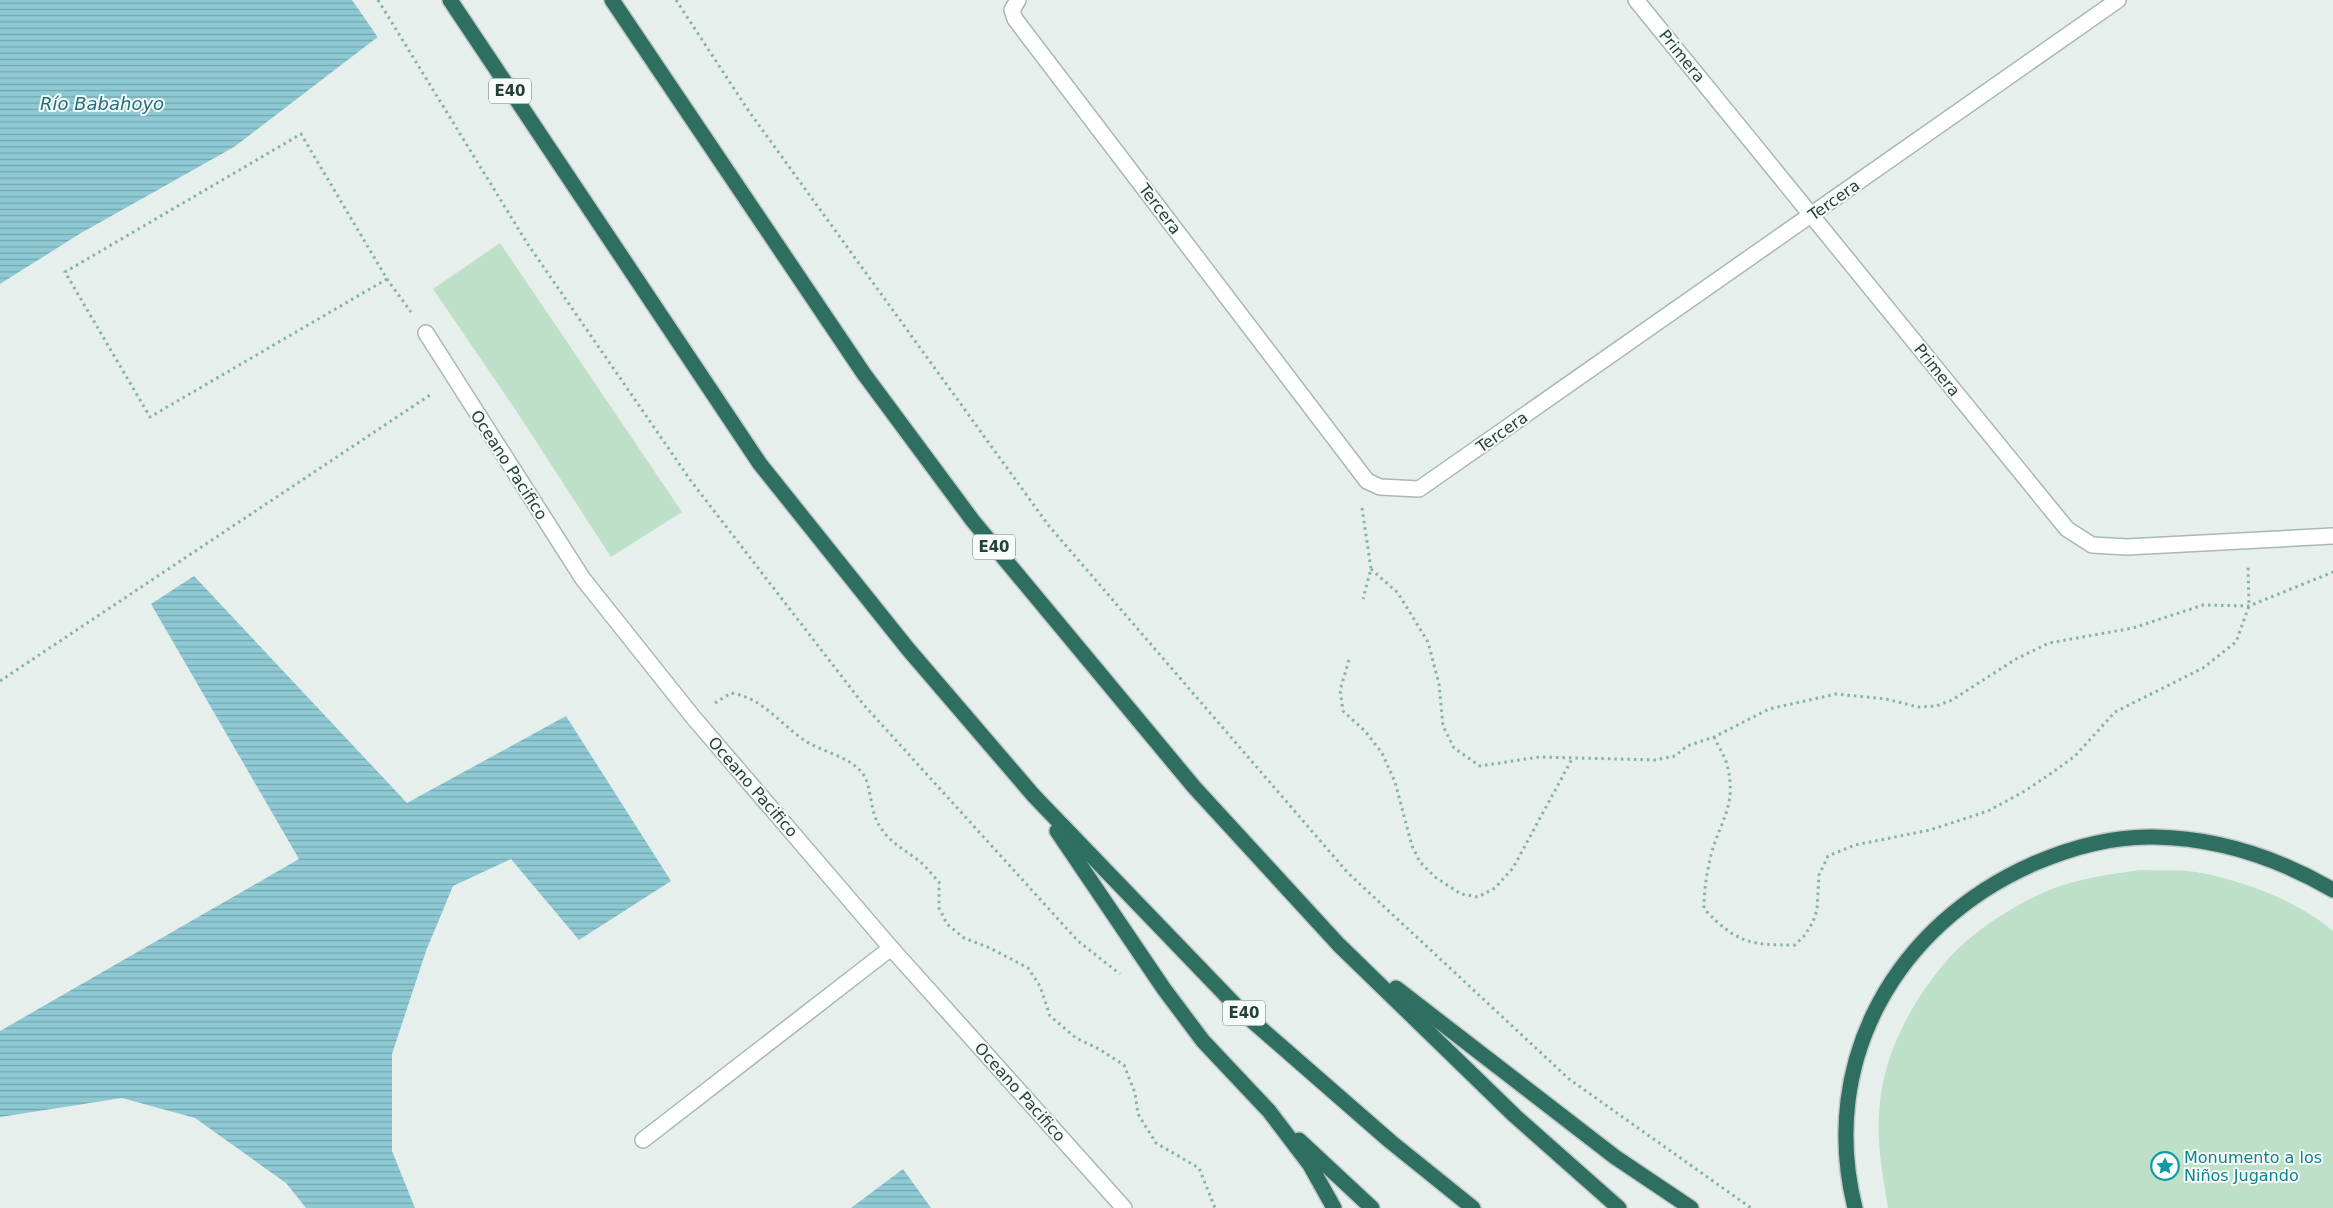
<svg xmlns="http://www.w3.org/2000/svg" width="2333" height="1208" font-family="'DejaVu Sans',sans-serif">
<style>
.green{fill:#bfe0c8}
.water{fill:url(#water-rules)}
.pier{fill:#e6efeb}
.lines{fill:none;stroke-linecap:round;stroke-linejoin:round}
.minor-casing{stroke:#a8b8b2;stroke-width:18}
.highway-casing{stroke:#c2cac8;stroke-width:18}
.path{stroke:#86b3a5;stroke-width:3;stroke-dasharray:2.5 4;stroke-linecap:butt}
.minor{stroke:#fff;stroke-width:15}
.highway{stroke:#2f6f62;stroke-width:15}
.labels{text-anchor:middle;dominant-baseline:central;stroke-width:4;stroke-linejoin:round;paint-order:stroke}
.shield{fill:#f7fbf9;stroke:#637a73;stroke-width:1}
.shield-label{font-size:15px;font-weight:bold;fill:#24423a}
.street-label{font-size:16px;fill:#24423a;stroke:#f7fbf9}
.culture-label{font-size:16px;fill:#0d838f;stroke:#f7fbf9;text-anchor:start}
.water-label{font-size:18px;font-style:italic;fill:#1c6f80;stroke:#f7fbf9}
</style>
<defs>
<pattern id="water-rules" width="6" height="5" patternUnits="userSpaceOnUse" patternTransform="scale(1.25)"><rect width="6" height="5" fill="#8ec9d4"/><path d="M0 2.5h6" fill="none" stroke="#74a5ad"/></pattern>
</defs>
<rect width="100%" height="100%" fill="#e6efeb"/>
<g class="green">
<path d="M500,243l182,269 -71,45 -94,-145 -84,-123z"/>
<path d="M2140,870c20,1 42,-1 61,3 44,8 98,29 132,58v277h-445c-5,-31 -11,-62 -9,-94 2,-54 30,-109 65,-150 23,-28 58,-51 90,-67 33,-17 71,-22 106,-27z"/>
</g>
<g class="water">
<path d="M0,0h426l-192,147 -153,86 -81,51z"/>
<path d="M194,576l213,227 159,-87 105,165 -92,59 -68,-81 -58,27 -27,65 -34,103v97l23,57h-109l-20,-25 -91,-65 -73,-20 -122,19v-86l299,-172 -148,-255z"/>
<path d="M903,1169l28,39h-80z"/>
</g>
<path class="pier" d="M352,0h76l-49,39z"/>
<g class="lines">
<defs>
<g id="minor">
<path d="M1018,0l-6,10 3,9 352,462 13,6 39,2 699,-489"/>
<path d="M1636,0l431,529 25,16 35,2 206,-11"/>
<path d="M426,333l157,246 110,138 198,231 233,260"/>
<path d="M643,1140l248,-192"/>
</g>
<g id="highway">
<path d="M450,0l310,464 148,185 126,147 208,216 149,130 82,66"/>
<path d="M612,0l252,374 109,147 221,266 145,158 176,171 104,92"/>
<path d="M1057,831l107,158 39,52 66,70 41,54 24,43"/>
<path d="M1396,988l219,169 76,51"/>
<path d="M1299,1140l73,68"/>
<path d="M1855,1208c-37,-148 42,-284 178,-344 37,-16 81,-28 121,-27 65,1 124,21 179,53"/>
</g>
</defs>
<use href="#minor" class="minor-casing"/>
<use href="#highway" class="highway-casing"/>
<g class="path">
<path d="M378,0l149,243 164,238 172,223 215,237 42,33"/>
<path d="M676,0l72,110 301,416 299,347 221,206 182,129"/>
<path d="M387,279l-237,138 -85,-145 236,-138 86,145 24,33"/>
<path d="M1362,508l9,61 -8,30"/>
<path d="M1371,569l27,24 30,49 11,42 4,42 11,22 26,18 59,-9 116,3 20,-4 12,-10 27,-9 55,-28 67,-15 50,5 32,8 18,-1 16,-6 64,-41 33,-16 84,-15 70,-23 46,1 84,-34"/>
<path d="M1349,660l-9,30 3,21 22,20 17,22 13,29 17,64 8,16 15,15 26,17 17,3 17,-9 18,-20 59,-109"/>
<path d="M0,681l433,-288"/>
<path d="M715,703l16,-10c32,5 48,30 73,47 17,12 46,16 59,34 8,10 7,37 16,51 10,17 23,23 39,35 8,6 14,15 21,22v26l8,16 17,14 26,10 38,20 12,18 10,30 26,22 23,11 25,16 11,28 3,21 18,29 43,25 16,40"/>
<path d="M1714,737c4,9 11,19 13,28 10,37 -5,54 -15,86 -5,20 -8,38 -8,58 33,34 45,36 91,36l10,-10 8,-13 4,-12 2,-35 9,-19 27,-11 75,-15 58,-19 37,-20 28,-19 22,-16 40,-44 88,-44 33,-26 13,-36 -1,-40"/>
</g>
<use href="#minor" class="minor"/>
<use href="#highway" class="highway"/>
</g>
<defs>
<symbol id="sight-ring" viewBox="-11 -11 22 22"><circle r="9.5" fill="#f7fbf9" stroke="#0f9aa8" stroke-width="1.5"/><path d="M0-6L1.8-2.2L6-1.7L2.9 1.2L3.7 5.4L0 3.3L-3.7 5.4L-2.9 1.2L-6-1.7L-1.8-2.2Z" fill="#0f9aa8"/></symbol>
</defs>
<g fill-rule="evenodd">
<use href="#sight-ring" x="2149" y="1150" width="32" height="32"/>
</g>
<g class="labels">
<g class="shield">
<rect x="489" y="78.5" width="42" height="25" rx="4"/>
<rect x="973" y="534.5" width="42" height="25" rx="4"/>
<rect x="1223" y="1000.5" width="42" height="25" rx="4"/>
</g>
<g class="shield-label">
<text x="510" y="91">E40</text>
<text x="994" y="547">E40</text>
<text x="1244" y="1013">E40</text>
</g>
<g class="street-label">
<text transform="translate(1682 56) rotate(51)">Primera</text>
<text transform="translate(1834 200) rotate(-35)">Tercera</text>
<text transform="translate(1160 209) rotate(53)">Tercera</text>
<text transform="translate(1937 370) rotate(51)">Primera</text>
<text transform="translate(1502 432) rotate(-35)">Tercera</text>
<text transform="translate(509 465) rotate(57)">Oceano Pacifico</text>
<text transform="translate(753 787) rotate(49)">Oceano Pacifico</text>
<text transform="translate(1020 1092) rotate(48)">Oceano Pacifico</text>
</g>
<g class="culture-label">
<text x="2184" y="1157">Monumento a los<tspan x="2184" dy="18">Niños Jugando</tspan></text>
</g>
<g class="water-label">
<text x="102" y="103">Río Babahoyo</text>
</g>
</g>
</svg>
